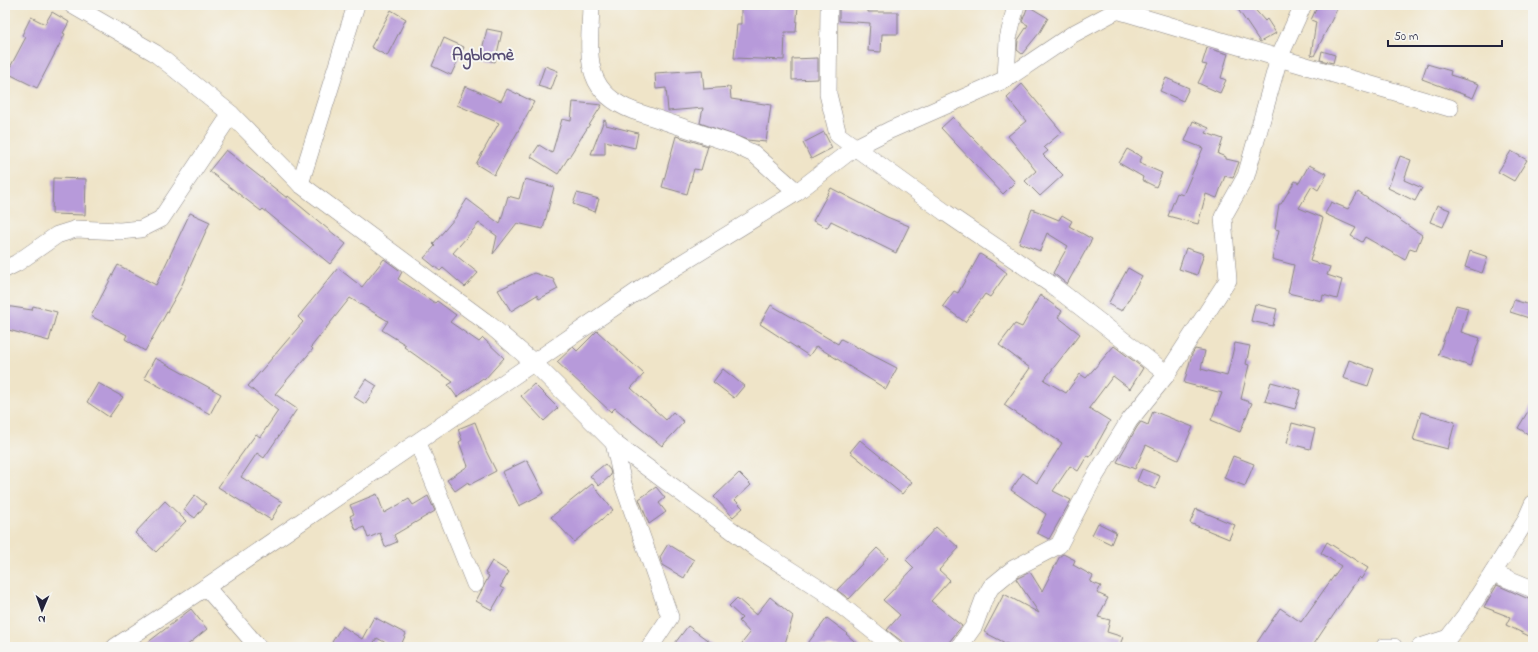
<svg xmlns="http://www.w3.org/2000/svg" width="1538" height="652" font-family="'Indie Flower',sans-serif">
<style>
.building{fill:#b79ada}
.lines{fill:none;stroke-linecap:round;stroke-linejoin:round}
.minor-casing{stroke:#888382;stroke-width:18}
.minor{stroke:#fff;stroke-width:17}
.labels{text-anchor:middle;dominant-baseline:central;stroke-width:4;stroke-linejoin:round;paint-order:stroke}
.quarter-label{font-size:18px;font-weight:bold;fill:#564c73;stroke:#f6f6f2}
</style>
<rect width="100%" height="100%" fill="#f6f6f2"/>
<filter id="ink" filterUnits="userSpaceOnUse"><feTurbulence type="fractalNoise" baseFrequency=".025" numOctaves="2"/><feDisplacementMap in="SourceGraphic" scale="8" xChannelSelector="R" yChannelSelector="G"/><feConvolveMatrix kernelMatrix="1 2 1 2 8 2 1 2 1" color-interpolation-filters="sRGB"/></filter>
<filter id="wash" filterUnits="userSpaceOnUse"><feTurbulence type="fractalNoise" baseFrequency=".012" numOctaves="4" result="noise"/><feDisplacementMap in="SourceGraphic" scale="16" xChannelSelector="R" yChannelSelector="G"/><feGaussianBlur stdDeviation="0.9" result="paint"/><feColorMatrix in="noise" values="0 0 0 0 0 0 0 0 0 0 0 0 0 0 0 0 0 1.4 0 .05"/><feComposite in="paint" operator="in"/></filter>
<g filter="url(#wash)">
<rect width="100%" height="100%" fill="#efe4c8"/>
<g id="blocks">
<g class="building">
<path d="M741,5h57l-2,27h-11l-1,28 -50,-2 3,-34h4z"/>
<path d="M1235,5h16l14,16 2,-2 9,14 -16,9z"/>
<path d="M1318,5h21l-25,51 -3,-1 5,-33 -5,-2z"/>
<path d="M1028,6l20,12 -8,14 -18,22 -5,-4 1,-10 10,-15 -6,-3z"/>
<path d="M839,7l29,2v3h30v22h-16l-1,18 -13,-1 2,-28 -31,-2z"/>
<path d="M391,10l15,9 -19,37 -16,-9z"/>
<path d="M52,12l17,10 -6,11 2,1 -28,54 -30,-15 19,-36 -4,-2 9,-18 14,7z"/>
<path d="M487,29l15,3 -7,30 -15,-4z"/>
<path d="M444,38l20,9 -13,28 -19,-9z"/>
<path d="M1207,48l21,6 -7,24 5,2 -6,13 -22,-10 9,-18 -5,-1z"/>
<path d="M1322,51l13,4 -2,8 -13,-3z"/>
<path d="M818,58v21l-26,1v-21z"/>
<path d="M1427,64l24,7 -1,4 29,9 -6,14 -51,-19z"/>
<path d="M545,66l13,5 -7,19 -13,-4z"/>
<path d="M702,70l2,19 26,-2 1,12 40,6 -5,37 -19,-2 -47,-17 3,-15 -35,3 -2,-23 -10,1 -1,-16z"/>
<path d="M1166,78l23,10 -6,13 -23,-10z"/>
<path d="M1022,84l40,48 -18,15 4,4 -5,4 20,20 -23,21 -15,-15 11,-10 -28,-35 18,-15 -19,-23z"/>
<path d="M465,86l36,15 6,-12 27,13 -40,73 -18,-11 23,-41 -42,-18z"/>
<path d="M573,102l29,3 -44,69 -27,-17 8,-12 13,8 10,-34 9,2z"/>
<path d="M953,117l62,65 -12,12 -62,-66z"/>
<path d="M604,120l2,1v4l32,8 -3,15 -30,-7v13h-14z"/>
<path d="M1193,121l16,7 -3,5 17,6 -5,15 8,3v2l13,3 -6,16 -8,-2 -8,22 -11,-4 -8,30 -30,-8 9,-23 6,2 20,-47 -18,-7z"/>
<path d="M824,132l8,16 -21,11 -8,-16z"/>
<path d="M676,136l32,10 -7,24 -7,-1 -7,25 -25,-7z"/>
<path d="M1127,149l15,8 -3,6 23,10 -6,14 -14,-7 1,-3 -24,-14z"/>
<path d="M226,150l61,48 1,-2 58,48 -16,20 -67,-55 -2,2 -52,-40z"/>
<path d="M1511,151l16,9 -13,21 -16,-9z"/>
<path d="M1400,156l11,4 -7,20 18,8 -7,13 -27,-13z"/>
<path d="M1309,165l18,9 -9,16 -6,-4 -13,22 24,10 -13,43 20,6 -3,8 15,5 -5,19 -14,-4 -1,6 -34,-8 6,-28 -22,-6 7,-29 -4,-1 4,-25h2l14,-23 4,2z"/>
<path d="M53,178l33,1 -1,36 -33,-1z"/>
<path d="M525,179l29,8 -11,42 -26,-6 -24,31 4,-18 -18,-13 -26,30 25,20 -13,14 -22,-19 -3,3 -16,-13 11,-12 -2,-2 22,-26 12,-19 33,25 8,-28 11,3z"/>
<path d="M831,188l56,29 22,9 -13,27 -65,-32 -4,7 -14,-7z"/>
<path d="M1358,192l64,43 -6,15 -6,-2 -5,12 -40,-23 -3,5 -11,-6 5,-8 -31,-14 6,-12 17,7z"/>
<path d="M577,193l22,6 -4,13 -22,-8z"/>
<path d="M1437,205l13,5 -7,17 -13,-5z"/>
<path d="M1032,209l27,11 3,-5 10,6 -3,5 23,13 -25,45 -14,-11 15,-27 -21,-13 -7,18 -21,-8z"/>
<path d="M190,213l20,9 -30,67 -35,62 -20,-12 2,-4 -36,-19 27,-51 38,20z"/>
<path d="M1186,248l18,6 -7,21 -18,-6z"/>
<path d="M1470,251l18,6 -6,16 -17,-6z"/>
<path d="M980,254l13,8 14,11 -17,24 -5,-3 -20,28 -22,-16 11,-15 4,2z"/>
<path d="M384,259l18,13 -4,7 37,24 2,-2 19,14 -6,7 29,20 4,-4 21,20 -20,22 -1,-2 -26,19 -9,-12 5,-3 -49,-35 2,-2 -24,-15 6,-9 -38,-23 -39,49 2,2 -38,45 22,15 -33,49 -7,-5 -16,24 41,25 -11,18 -53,-33 38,-53 4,3 18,-26 -30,-25 55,-64 -5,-5 40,-49 24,19z"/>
<path d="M1128,268l14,8 -20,35 -14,-7z"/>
<path d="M534,273l19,6 5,10 -19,10 -2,-4 -26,16 -13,-21z"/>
<path d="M1040,295l22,16 -4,6 22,17 -36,46 22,13 14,-19 6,4 28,-32 29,22 -13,21 -17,-13 -24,32 21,13 -20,36 -3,-1 -9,15 -8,-5 -17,25 18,9 -22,39 -12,-6 9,-19 -35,-24 12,-17 14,10 25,-40 -58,-38 26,-37 -31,-23 16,-21 7,3z"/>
<path d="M1514,300l19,6 -4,12 -19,-6z"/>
<path d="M1255,304l22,5 -4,17 -22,-5z"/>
<path d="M771,305l67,39 3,-5 56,29 -11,21 -70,-43 -7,10 -49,-32z"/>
<path d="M1456,305l12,3 -7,24 19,6 -10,28 -32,-11z"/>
<path d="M5,306l27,4 1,-4 24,6 -8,29 -44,-12z"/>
<path d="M597,331l47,43 -13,14 35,32 7,-8 11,10 -22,24 -47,-38 -4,4 -54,-50 16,-15 4,4z"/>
<path d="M1235,343l15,3 -4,18 3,1 -8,34 11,4 -12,29 -29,-12 11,-27 -38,-10 8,-29 3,-5 10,2 -4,18 26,7z"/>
<path d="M155,358l66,36 -11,20 -66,-36z"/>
<path d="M1349,360l25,9 -6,17 -25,-8z"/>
<path d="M723,369l21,17 -10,12 -21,-16z"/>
<path d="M366,379l11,7 -12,18 -11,-7z"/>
<path d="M1271,382l30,8 -6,19 -30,-8z"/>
<path d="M98,383l25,14 -14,20 -22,-15z"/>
<path d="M534,384l24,24 -14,13 -23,-25z"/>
<path d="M1533,403v34l-15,-9z"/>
<path d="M1153,411l40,16 -15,33 -32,-15 -11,24 -18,-7 20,-35 4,-5 7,3z"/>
<path d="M1421,412l34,10 -7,27 -35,-9z"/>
<path d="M475,422l11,29 10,20 -27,14 -1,-3 -13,9 -8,-11 21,-14 -9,-24 3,-2 -4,-11z"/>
<path d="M1292,423l23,6 -5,20 -23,-6z"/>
<path d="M860,440l52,42 -10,12 -52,-42z"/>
<path d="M1233,456l21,8 -9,22 -21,-8z"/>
<path d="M527,460l17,33 -25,13 -17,-34z"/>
<path d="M605,464l5,6 1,5 -12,11 -9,-10z"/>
<path d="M1142,469l18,7 -5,13 -18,-8z"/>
<path d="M739,473l12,12 -16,15 8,8 -10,9 -19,-20z"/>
<path d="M592,484l21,26 -39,32 -23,-25z"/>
<path d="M656,487l9,11 -6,5 7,9 -17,12 -10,-25z"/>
<path d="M377,494l7,19 25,-14 4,6 15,-9 7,15 -41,24 3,7 -12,5 -5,-14 -12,5 -4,-11 -8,3 -6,-14 4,-2 -4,-9z"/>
<path d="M195,495l11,9 -11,14 -11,-8z"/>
<path d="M165,501l21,20 -30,31 -21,-19z"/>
<path d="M1196,509l39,16 -6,14 -39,-16z"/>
<path d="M1098,523l18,9 -5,12 -19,-9z"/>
<path d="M936,527l23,21 -20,22 11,10 -19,21 31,25 -17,21h-36l-22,-17 13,-15 -17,-15 31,-32 -8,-8z"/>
<path d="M1327,542l41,26 -7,11 -2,-2 -47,70h-58l26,-39 21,14 40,-56 -20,-13z"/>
<path d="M668,544l26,16 -10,18 -22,-13 -2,-8z"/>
<path d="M877,548l11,10 -39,41 -12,-9z"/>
<path d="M1063,554l12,6 -2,5 20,11 -3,6 11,4 -4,7 11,5 -10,19 12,3 -3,12 16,5 -4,10h-106l-29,-15 20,-38 35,19 -23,-34 14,-7 12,19 18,-35z"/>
<path d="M492,561l17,11 -9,15 4,2 -12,21 -16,-9 13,-25 -4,-3z"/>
<path d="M1497,585l36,16v37l-27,-13 4,-8 -26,-10z"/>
<path d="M770,597l23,19 -9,31h-45l11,-14 -11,-12 3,-3 -13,-12 8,-8 19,17z"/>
<path d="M191,609l16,20 -22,18h-43z"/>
<path d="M374,617l32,17 -6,13h-7l-16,-9 -5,7 3,2h-36l-7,-5 10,-16 20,13z"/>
<path d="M827,618l20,15 -1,1 15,13h-56z"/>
<path d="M688,626l29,21h-45z"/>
</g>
</g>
</g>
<g filter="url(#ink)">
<use href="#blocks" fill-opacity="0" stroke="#888382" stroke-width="1"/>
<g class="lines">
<defs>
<g id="minor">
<path d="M72,5l83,48 76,61 69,70 190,141 44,38 80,80 143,106 66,42 70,56"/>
<path d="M591,5c-1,47 -11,86 43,106l99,33 21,10 43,38"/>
<path d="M829,5l-1,89 10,41 108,78 106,72 115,89"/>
<path d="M1303,5l-24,53 171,50"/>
<path d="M1006,79l2,-40 8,-34"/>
<path d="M300,184l56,-179"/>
<path d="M5,269l12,-6 40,-28 19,-6 44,2 21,-2 20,-10 70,-105"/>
<path d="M418,443l57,141"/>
<path d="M614,443l9,41 47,133 -20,30"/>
<path d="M1493,573l40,16"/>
<path d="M206,587l52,60"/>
<path d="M115,647l91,-60 439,-301 152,-94 57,-44 36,-18 116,-51 67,-45 54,-29"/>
<path d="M959,647l15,-21 10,-27 7,-12 22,-18 46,-24 33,-64 37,-60 38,-47 61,-94 -5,-63 23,-41 33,-118 -162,-48"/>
<path d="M1384,647h10"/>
<path d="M1420,647l28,-9 20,-26 57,-90 8,-18"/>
</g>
</defs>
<use href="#minor" class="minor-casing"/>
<use href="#minor" class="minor"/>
</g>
</g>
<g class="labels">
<g class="quarter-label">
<text x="483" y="56">Agblomè</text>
</g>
</g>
<rect width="1538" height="652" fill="none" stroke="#f6f6f2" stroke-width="20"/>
<g transform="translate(42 610) rotate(182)" stroke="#f6f6f2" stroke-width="3" paint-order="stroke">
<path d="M0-3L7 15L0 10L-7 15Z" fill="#22223b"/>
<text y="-6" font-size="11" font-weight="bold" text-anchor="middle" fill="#22223b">N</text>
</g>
<path d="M1388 40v6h114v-6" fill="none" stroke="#22223b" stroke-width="2"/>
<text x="1394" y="40" font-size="12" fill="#22223b" stroke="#f6f6f2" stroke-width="3" paint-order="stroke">50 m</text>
</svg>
